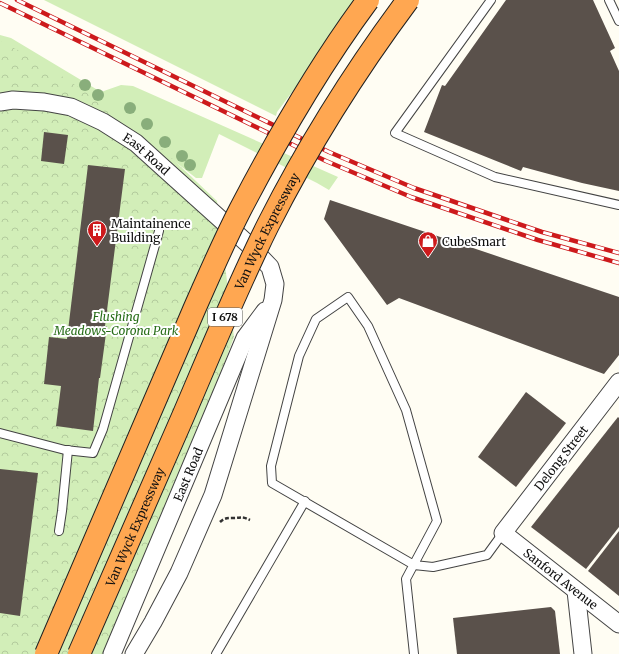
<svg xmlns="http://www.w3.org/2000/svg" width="619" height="654" font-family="Merriweather,serif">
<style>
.grass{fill:#d2eeb8}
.park{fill:url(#park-crowns)}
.building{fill:#5a514b}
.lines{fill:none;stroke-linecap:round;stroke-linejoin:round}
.service-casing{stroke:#434343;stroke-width:10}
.minor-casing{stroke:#434343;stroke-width:19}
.path{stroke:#323232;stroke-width:2.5;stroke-dasharray:4 2;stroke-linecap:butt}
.service{stroke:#fff;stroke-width:8}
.minor{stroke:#fff;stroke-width:17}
.rail-casing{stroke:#cd1a1c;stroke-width:4.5}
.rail{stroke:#fff;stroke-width:3;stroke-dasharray:9;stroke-linecap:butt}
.motorway-bridge-casing{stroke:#212121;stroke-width:24;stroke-linecap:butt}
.motorway-bridge{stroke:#ffa751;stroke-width:22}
.tree{fill:#89ae7b}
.labels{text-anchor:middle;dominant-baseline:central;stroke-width:4;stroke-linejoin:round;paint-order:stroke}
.shield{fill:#fff;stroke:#585858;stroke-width:1}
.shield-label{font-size:11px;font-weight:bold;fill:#101010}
.street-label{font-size:12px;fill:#101010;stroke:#fff}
.poi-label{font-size:12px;fill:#101010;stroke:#fff;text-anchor:start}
.park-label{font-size:12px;font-style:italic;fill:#286e19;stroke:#fff}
</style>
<defs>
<pattern id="park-crowns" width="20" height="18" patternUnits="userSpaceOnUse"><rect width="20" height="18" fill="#d2eeb8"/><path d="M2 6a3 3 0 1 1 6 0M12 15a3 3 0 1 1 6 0" fill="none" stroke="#b3cb9d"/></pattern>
</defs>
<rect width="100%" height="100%" fill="#fffdf3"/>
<g class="grass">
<path d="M44,0h318l-85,112 -1,4z"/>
<path d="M0,35l11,3 90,54 20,-7 12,1 205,91 -9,13 -12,-7 -98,-49 -17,44h-6l-45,-35 -151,-100z"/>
</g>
<path class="park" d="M0,41l39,20 60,40 61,46 57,54 17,136 -47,127 -82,190h-105z"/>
<g class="building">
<path d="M506,0h87l22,48 -5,3 9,20v120l-37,-8 -59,-16 -2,4 -97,-39 18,-47 3,1z"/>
<path d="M44,132l24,3 -4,29 -23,-3z"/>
<path d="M88,165l37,4 -20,157h2l-7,52h-1l-6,53 -37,-5 5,-40 -17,-2 5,-47 18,2z"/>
<path d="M330,200l289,97v58l-15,19 -205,-76 -12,7 -63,-86z"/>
<path d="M526,392l40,31 -50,64 -38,-30z"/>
<path d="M618,417l1,1v109l-33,42 -55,-42z"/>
<path d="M0,469l38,4 -18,143 -20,-3z"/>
<path d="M619,531v65l-31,-25z"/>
<path d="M551,607l4,4 5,43h-103l-4,-36z"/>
</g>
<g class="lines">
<defs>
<g id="service">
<path d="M491,0l-96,133 100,44 124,28"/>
<path d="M609,0l10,21"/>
<path d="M0,433l65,17 28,3 10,-24 56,-198"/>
<path d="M59,531l3,-20 6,-61"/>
<path d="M216,654l89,-153"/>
<path d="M414,654l-8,-75 31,-58 -31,-111 -38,-84 -20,-29 -32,22 -17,37 -28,110 1,17 142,82 19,2 54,-12 16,-22"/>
</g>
<g id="minor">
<path id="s1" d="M0,102l13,-2 31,2 27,5 32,15 33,21 32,29 80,72 22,23 5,17 -2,16 -60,195 -34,78 -26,49 -19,32"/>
<path id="s2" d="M619,382l-116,151 116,91"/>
<path d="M576,591l7,63"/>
<path id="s3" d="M112,654l133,-316 20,-27"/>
</g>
</defs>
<use href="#service" class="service-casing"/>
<use href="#minor" class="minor-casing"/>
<path class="path" d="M220,522c4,-4 8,-4 13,-4 9,0 8,-2 17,2"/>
<use href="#service" class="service"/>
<use href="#minor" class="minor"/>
<defs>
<g id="rail">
<path d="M17,0l312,152 85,36 128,44 77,21"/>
<path d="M0,3l326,158 85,36 127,43 81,23"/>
</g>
</defs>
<use href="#rail" class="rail-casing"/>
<use href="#rail" class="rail"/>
<defs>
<g id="motorway-bridge">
<path d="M46,654l147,-342c15,-34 30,-69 47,-102 38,-73 79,-144 128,-210"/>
<path id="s4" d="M79,654c35,-80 70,-160 105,-240 27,-63 53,-127 84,-189 40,-79 87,-154 140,-225"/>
</g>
</defs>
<use href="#motorway-bridge" class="motorway-bridge-casing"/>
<use href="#motorway-bridge" class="motorway-bridge"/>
</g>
<g class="tree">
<circle cx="85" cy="85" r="6"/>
<circle cx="98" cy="95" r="6"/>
<circle cx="130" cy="108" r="6"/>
<circle cx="147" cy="124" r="6"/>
<circle cx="165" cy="142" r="6"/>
<circle cx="182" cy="156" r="6"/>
<circle cx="190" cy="165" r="6"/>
</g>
<defs>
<symbol id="building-pin" viewBox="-11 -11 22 30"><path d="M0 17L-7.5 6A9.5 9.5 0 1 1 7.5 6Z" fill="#cd1a1c" stroke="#fff"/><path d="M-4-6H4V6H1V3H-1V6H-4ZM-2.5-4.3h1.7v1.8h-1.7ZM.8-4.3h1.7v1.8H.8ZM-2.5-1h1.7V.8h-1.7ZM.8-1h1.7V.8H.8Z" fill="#fff"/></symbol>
<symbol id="shop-pin" viewBox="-11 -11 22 30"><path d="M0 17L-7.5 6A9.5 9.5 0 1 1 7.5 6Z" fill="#cd1a1c" stroke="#fff"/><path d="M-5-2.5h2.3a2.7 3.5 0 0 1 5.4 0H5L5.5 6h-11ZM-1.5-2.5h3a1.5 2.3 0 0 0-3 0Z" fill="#fff"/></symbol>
</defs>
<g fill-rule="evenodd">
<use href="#building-pin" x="86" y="219" width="22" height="30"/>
<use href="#shop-pin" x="417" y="230" width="22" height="30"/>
</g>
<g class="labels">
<rect class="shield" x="208" y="308" width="34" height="18" rx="3"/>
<g class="shield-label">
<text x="225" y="317">I 678</text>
</g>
<g class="street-label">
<text stroke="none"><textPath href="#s1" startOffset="161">East Road</textPath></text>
<text stroke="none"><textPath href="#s4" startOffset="463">Van Wyck Expressway</textPath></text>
<text transform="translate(561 458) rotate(-52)">Delong Street</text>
<text stroke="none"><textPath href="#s3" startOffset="195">East Road</textPath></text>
<text stroke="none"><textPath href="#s4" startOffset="139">Van Wyck Expressway</textPath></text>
<text stroke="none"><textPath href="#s2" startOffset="264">Sanford Avenue</textPath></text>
</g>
<g class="poi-label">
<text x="111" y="223">Maintainence<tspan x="111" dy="14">Building</tspan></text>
<text x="442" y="241">CubeSmart</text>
</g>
<g class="park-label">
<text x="116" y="316">Flushing<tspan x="116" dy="14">Meadows-Corona Park</tspan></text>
</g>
</g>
</svg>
